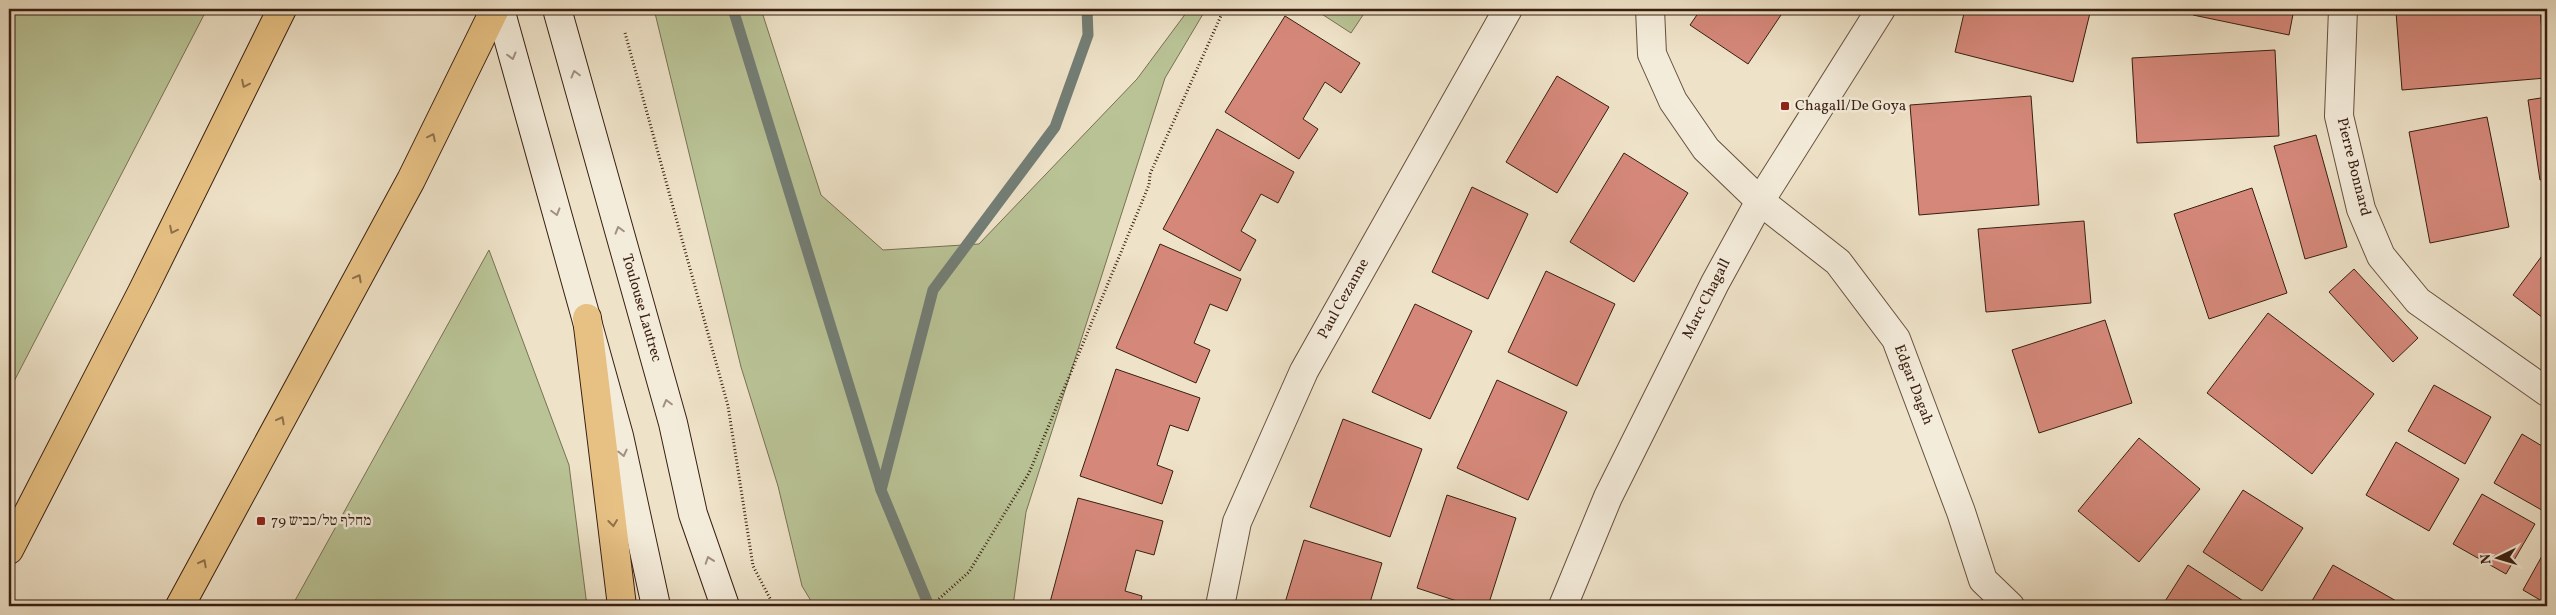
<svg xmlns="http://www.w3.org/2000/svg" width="2556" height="615" font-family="Vollkorn,'Frank Ruhl Libre',serif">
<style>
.green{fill:#b9c396;stroke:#797153}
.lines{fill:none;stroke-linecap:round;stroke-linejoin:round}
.stream{stroke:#737e76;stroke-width:11}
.building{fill:#d5887a;stroke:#391f10}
.minor-casing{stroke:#66503e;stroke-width:30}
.tertiary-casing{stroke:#66503e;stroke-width:30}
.secondary-casing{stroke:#391f10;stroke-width:30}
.trunk-casing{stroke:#391f10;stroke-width:30}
.path{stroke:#391f10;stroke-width:3;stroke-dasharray:1 2.5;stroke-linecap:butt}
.minor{stroke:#f4ecdb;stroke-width:28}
.tertiary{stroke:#f4ecdb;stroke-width:28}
.secondary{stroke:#f4ecdb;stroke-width:28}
.trunk{stroke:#e7c184;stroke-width:28}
.oneway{stroke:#a09080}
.oneway2{stroke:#90704a}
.poi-dot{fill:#8f2418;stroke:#f4ecdb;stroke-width:2}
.labels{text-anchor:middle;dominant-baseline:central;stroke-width:5;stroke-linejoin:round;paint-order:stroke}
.poi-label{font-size:15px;fill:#391f10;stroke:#f4ecdb;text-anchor:start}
.street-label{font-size:15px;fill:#391f10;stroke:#f4ecdb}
</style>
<rect width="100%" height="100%" fill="#eee2c8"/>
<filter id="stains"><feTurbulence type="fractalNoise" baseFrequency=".004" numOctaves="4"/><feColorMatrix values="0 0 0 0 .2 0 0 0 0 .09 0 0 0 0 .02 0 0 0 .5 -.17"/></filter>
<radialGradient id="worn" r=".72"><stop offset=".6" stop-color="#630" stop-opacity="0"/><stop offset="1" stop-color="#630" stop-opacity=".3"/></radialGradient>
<g class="green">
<path d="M9,9h198l-198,382z"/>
<path d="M654,9h107l60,186 62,55 96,-6 158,-165 52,-70h17l-41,69 -139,434 -13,94h-199l-12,-20 -24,-100 -37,-119z"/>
<path d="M1314,9h53l-16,24z"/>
<path d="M489,250l80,215 18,141h-295z"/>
</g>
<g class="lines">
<g class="stream">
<path d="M733,9l148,481"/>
<path d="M929,606l-48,-116 52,-200 122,-163 33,-92 -1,-26"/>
</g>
</g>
<g class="building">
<path d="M1701,9h84l-37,55 -58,-39z"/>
<path d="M1965,9h106l19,4 -17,69 -118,-30z"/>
<path d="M2195,9h99l-5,26 -96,-20z"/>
<path d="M2430,9h110l6,69 -144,12 -6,-78z"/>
<path d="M1285,16l75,47 -19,30 -16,-11 -22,37 15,10 -19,30 -74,-47z"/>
<path d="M2275,50l4,86 -142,7 -5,-85z"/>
<path d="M1557,76l52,31 -52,86 -51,-31z"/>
<path d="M2031,96l8,109 -120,10 -9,-110z"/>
<path d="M2547,97v82l-7,1 -12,-80z"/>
<path d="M2487,117l22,110 -79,16 -21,-111z"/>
<path d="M1217,129l77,43 -16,31 -17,-9 -20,37 15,9 -16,31 -77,-42z"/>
<path d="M2316,135l31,112 -42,12 -31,-113z"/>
<path d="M1624,153l64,40 -54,89 -64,-40z"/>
<path d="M1472,187l56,27 -40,85 -56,-27z"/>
<path d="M2252,188l35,105 -78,26 -35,-105z"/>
<path d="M2084,221l7,82 -105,9 -8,-83z"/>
<path d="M1160,244l81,35 -14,32 -17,-7 -16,39 16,7 -14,33 -80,-35z"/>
<path d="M2547,249v72l-34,-26z"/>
<path d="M2354,269l64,69 -25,24 -64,-70z"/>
<path d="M1546,271l69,33 -38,82 -69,-34z"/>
<path d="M1415,304l57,27 -42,88 -58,-27z"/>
<path d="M2268,313l106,81 -62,80 -105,-81z"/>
<path d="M2105,320l27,83 -93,30 -27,-83z"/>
<path d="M1116,369l84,29 -12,33 -18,-6 -13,40 16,6 -11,33 -82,-28z"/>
<path d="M1497,380l70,32 -39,88 -71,-32z"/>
<path d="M2434,385l57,32 -26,47 -57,-33z"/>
<path d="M1343,419l79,30 -32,88 -80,-30z"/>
<path d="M2522,434l25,15v64l-53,-30z"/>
<path d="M2139,438l61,51 -61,73 -61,-51z"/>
<path d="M2396,442l63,37 -30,52 -63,-36z"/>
<path d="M2243,490l60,38 -41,63 -59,-39z"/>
<path d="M2482,494l53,30 -29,50 -53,-30z"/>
<path d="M1447,495l69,23 -28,88h-16l-55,-18z"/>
<path d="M1078,498l85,23 -9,34 -18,-5 -11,41 17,5 -2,10h-91z"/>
<path d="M1304,540l78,23 -13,43h-85z"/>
<path d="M2547,547v57l-24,-14z"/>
<path d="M2188,565l63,41h-89z"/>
<path d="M2333,565l72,41h-96z"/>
</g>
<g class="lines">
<defs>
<g id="minor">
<path d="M1650,9l2,45 21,47 33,48 54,52 78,61 58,77 65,173 22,68 27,26"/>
<path d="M2343,9l-4,107 22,93 20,47 37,45 129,91"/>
<path d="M1220,606l17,-84 67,-151 204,-362"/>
</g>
<path id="tertiary" d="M1563,606l45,-109 107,-214 45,-82 121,-192"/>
<g id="secondary">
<path d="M500,9l119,427 37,170"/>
<path d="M557,9l116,414 20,91 32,92"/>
</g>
<g id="trunk">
<path d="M587,318l35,288"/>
<path d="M9,550l133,-258 140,-283"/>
<path d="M180,606l231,-426 84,-171"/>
</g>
</defs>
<use href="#minor" class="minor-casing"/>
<use href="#tertiary" class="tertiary-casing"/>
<use href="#secondary" class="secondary-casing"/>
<use href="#trunk" class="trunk-casing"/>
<g class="path">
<path d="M625,33l103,373 25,160 21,40"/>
<path d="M931,606l38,-34 60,-99 120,-288 1,-11 74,-165"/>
</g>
<use href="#minor" class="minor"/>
<use href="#tertiary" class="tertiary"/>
<use href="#secondary" class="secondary"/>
<use href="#trunk" class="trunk"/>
</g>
<defs><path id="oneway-chevron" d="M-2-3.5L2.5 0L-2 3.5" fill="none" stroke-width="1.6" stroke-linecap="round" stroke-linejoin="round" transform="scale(1.25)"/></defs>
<g class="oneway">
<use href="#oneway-chevron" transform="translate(512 56) rotate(75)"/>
<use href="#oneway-chevron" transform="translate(575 74) rotate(-105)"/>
<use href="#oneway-chevron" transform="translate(556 212) rotate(74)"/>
<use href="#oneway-chevron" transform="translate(619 230) rotate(-106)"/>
<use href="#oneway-chevron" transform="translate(667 403) rotate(-105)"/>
<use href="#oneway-chevron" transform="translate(623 453) rotate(77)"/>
<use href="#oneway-chevron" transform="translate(709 560) rotate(-109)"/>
</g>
<g class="oneway2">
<use href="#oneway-chevron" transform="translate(245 84) rotate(116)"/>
<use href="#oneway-chevron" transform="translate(432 137) rotate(-64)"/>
<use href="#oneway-chevron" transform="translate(173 230) rotate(116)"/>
<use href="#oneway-chevron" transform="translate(358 278) rotate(-62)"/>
<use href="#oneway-chevron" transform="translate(281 420) rotate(-62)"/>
<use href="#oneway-chevron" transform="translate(613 523) rotate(83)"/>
<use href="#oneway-chevron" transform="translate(203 563) rotate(-62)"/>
</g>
<g class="poi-dot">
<rect x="1780" y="101" width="10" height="10" rx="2.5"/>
<rect x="256" y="516" width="10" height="10" rx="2.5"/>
</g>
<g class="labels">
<g class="poi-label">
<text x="1795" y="106">Chagall/De Goya</text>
<text x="271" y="521">מחלף טל/כביש 79</text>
</g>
<g class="street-label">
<text transform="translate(2353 167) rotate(76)">Pierre Bonnard</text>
<text transform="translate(1344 299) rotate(-61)">Paul Cezanne</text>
<text transform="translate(1707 299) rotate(-63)">Marc Chagall</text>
<text transform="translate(641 308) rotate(74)">Toulouse Lautrec</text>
<text transform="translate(1913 385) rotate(69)">Edgar Dagah</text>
</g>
</g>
<rect width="2556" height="615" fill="none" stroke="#eee2c8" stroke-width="30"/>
<rect x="10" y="10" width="2536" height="595" fill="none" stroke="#391f10" stroke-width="2.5"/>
<rect x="15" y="15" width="2526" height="585" fill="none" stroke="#391f10"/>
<g transform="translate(2498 558) rotate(265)" stroke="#f4ecdb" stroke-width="4" paint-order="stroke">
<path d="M0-4L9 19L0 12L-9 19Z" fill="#391f10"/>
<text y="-8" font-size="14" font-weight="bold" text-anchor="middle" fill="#391f10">N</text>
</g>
<rect width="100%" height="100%" filter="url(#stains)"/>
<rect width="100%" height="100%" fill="url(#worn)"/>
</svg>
